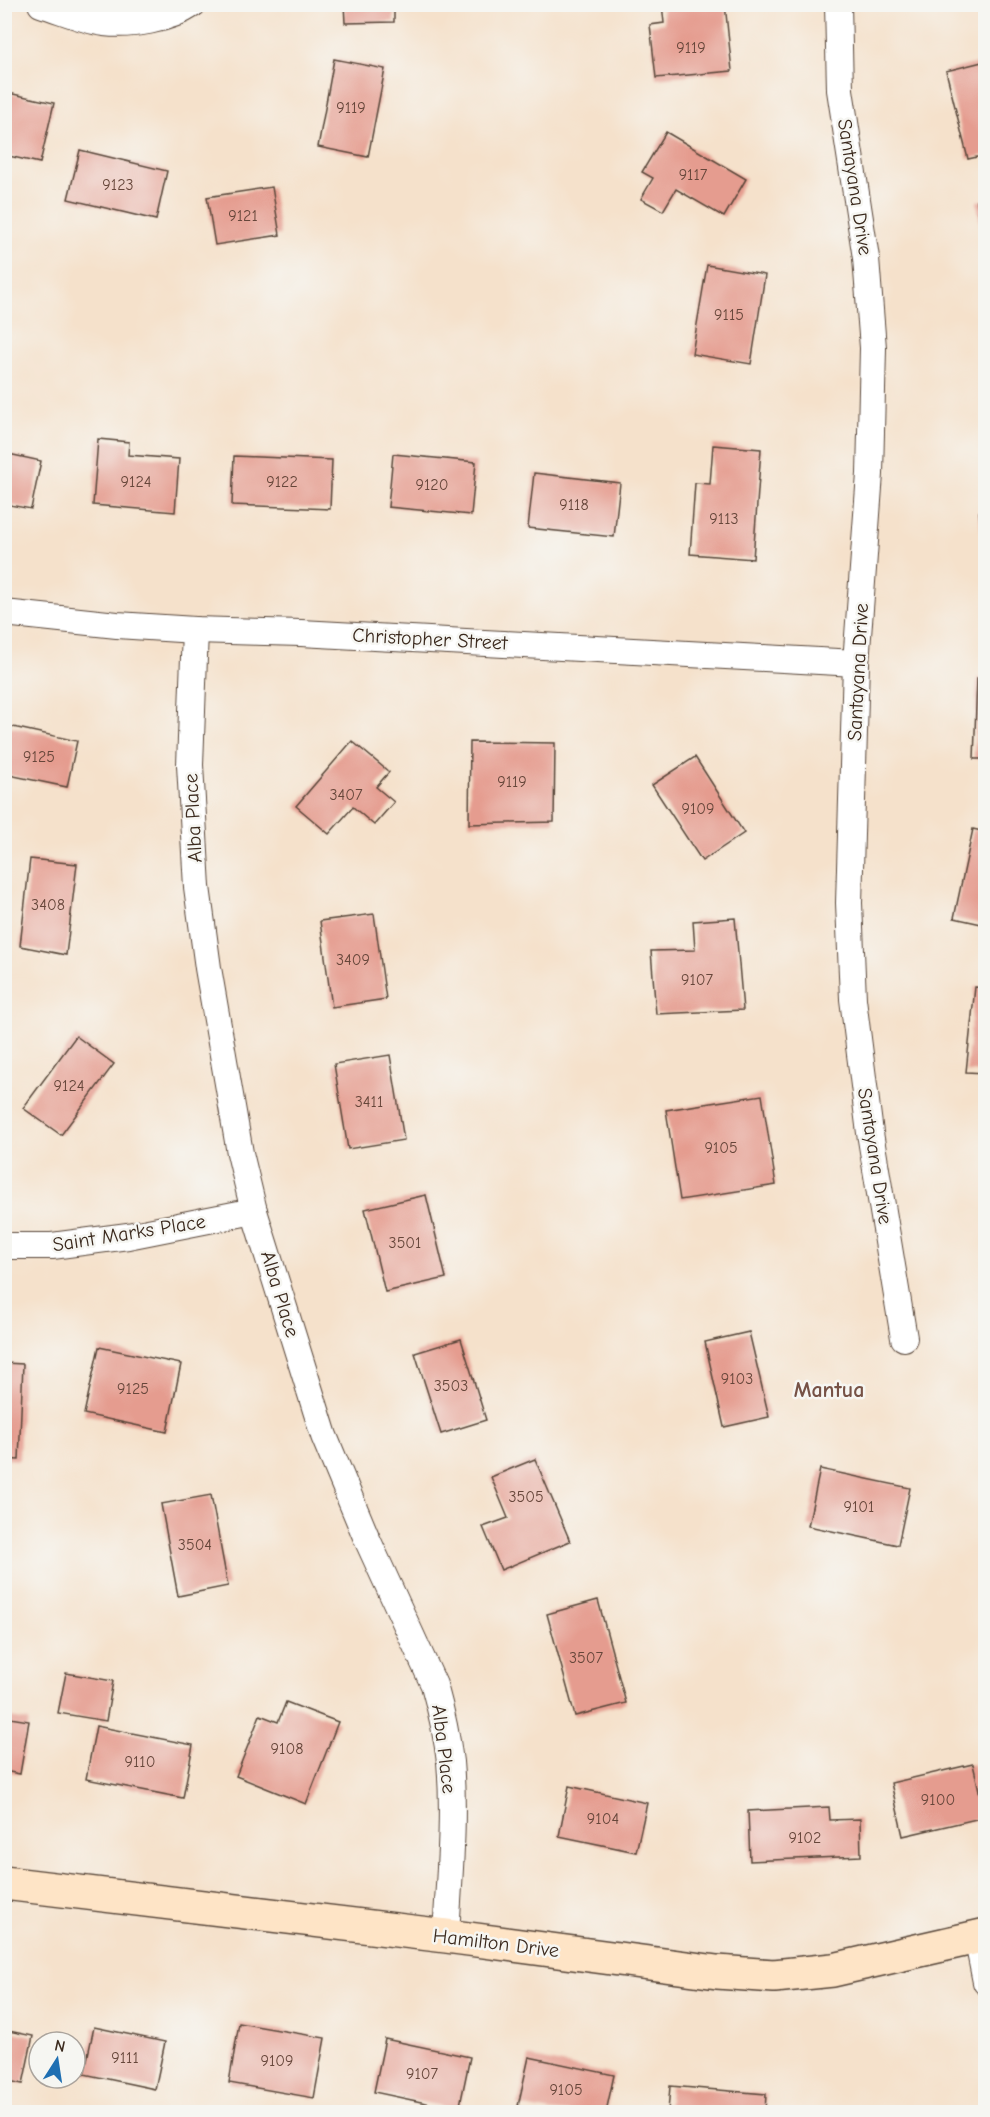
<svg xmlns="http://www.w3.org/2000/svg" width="990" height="2117" font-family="'Comic Neue',sans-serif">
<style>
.building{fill:#e59c8f}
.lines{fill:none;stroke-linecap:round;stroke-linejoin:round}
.street-casing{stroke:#574538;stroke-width:28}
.secondary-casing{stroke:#574538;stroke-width:36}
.street{stroke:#fff;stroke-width:26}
.secondary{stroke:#fee4c6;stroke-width:33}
.labels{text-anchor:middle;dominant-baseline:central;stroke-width:5;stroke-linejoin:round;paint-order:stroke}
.number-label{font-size:16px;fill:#66463a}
.street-label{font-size:20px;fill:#3b2a1e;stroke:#f6f6f2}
.quarter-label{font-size:22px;font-weight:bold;fill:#765246;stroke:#f6f6f2}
</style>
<rect width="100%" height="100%" fill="#f6f6f2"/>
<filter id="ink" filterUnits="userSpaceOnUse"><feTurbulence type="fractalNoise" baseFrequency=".0167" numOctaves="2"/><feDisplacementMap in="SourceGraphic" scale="12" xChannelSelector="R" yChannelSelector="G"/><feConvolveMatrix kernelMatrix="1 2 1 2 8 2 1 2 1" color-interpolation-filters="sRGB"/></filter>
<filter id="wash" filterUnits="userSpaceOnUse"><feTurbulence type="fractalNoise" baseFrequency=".008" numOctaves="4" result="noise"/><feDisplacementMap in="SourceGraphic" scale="24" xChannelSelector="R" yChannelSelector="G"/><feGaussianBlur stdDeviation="1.35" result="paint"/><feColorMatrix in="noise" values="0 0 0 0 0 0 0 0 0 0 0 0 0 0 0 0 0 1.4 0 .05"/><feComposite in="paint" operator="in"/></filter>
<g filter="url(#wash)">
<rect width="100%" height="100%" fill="#f5e1cb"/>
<g id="blocks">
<g class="building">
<path d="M344,4h50v18l-49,1z"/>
<path d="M662,4h63l7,67 -76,7 -6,-53 14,-2z"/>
<path d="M334,59l51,10 -17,88 -50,-10z"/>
<path d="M986,61v94l-18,4 -22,-88z"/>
<path d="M4,92l50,11 -14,60 -36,-8z"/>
<path d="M666,132l80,47 -22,38 -48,-28 -13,22 -22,-12 12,-21 -11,-6z"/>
<path d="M80,150l87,21 -11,49 -88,-21z"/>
<path d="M272,187l8,48 -65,10 -8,-48z"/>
<path d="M986,200v52l-2,1 -7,-52z"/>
<path d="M707,265l58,10 -14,89 -59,-10z"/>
<path d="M98,439l31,3 -1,13 51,4 -4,53 -82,-7z"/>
<path d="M713,445l48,4 -8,110 -63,-5 5,-71 15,1z"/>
<path d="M4,453l37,8 -10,48 -27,-5z"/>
<path d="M393,454l83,8 -5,53 -83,-8z"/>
<path d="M234,456l98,4 -2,49 -98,-4z"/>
<path d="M534,473l86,10 -6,54 -86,-9z"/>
<path d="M979,512h7v55h-2z"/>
<path d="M977,678h9v81h-12z"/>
<path d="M4,725l73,16 -10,46 -63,-13z"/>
<path d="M352,741l37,31 -13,15 18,15 -20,23 -21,-18 -24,27 -33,-28z"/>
<path d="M470,742l85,1 -1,79 -85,2z"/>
<path d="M695,757l49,76 -42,28 -50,-76z"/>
<path d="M973,829l13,3v93l-32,-7z"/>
<path d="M30,859l47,5 -11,91 -46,-9z"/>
<path d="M374,914l12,85 -54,8 -12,-86z"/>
<path d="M735,918l8,92 -87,4 -5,-63 44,-1 -2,-29z"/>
<path d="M975,987l11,1v85l-20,-1z"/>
<path d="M76,1036l38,28 -53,71 -38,-27z"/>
<path d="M390,1055l14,85 -56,9 -14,-85z"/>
<path d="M762,1095l14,90 -96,15 -14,-90z"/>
<path d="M426,1195l20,83 -61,14 -20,-83z"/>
<path d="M749,1332l20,85 -45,10 -19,-85z"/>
<path d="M461,1339l25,81 -45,14 -26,-81z"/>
<path d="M99,1347l82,17 -14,68 -83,-18z"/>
<path d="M4,1363l19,1 -4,96 -15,-1z"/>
<path d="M535,1459l35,82 -69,29 -18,-43 25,-9 -17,-41z"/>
<path d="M820,1469l90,19 -12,57 -90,-19z"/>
<path d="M211,1495l17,91 -50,10 -17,-92z"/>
<path d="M598,1600l28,103 -51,13 -28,-102z"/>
<path d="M66,1673l47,8 -7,40 -48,-8z"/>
<path d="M286,1702l52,20 -32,82 -70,-28 24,-61 18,7z"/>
<path d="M4,1717l25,4 -9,53 -16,-3z"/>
<path d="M96,1726l97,19 -10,53 -97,-19z"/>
<path d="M973,1764l12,53 -82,19 -12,-53z"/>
<path d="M569,1786l78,17 -11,49 -77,-16z"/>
<path d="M829,1807l1,13 30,-1 1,37 -111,5 -2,-50z"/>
<path d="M239,2023l86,15 -11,60 -85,-15z"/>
<path d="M94,2027l71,15 -10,47 -71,-15z"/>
<path d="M4,2030l29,6 -10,48 -19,-4z"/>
<path d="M385,2039l85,18 -11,53 -85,-18z"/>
<path d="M529,2057l85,18 -8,37h-55l-33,-6z"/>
<path d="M670,2086l96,8 -1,18h-97z"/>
</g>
</g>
</g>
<g filter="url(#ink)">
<use href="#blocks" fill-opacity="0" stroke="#574538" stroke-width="1.5"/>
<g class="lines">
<defs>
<g id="street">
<path d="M41,4c20,6 42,16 63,19 28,3 65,-3 89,-19"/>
<path d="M838,4l2,86 26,168 7,90 -3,126 -14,189 -7,240 4,96 17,134 34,205"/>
<path d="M4,613l113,12 78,5 106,3 555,30"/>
<path d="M195,630l-5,135 7,122 11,81 32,185 14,58 70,225 43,103 67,146c7,25 13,51 16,77 5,57 -1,116 -4,174"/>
<path d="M4,1246h48l76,-10 126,-25"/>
<path d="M977,1937l9,45"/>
</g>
<path id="secondary" d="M4,1883l442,53 271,36 57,4 59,-6 153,-35"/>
</defs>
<use href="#street" class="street-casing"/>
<use href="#secondary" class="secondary-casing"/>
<use href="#street" class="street"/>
<use href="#secondary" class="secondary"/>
</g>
</g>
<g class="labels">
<g class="number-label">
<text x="691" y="48">9119</text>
<text x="351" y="108">9119</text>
<text x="693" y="175">9117</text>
<text x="118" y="185">9123</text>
<text x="243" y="216">9121</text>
<text x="729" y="315">9115</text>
<text x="136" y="482">9124</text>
<text x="282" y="482">9122</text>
<text x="432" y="485">9120</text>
<text x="574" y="505">9118</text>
<text x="724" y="519">9113</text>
<text x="39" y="757">9125</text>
<text x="512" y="782">9119</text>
<text x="346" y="795">3407</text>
<text x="698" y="809">9109</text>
<text x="48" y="905">3408</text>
<text x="353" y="960">3409</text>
<text x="697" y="980">9107</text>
<text x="69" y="1086">9124</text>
<text x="369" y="1102">3411</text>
<text x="721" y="1148">9105</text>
<text x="405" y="1243">3501</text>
<text x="737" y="1379">9103</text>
<text x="451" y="1386">3503</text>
<text x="133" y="1389">9125</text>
<text x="526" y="1497">3505</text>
<text x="859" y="1507">9101</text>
<text x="195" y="1545">3504</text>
<text x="586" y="1658">3507</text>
<text x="287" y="1749">9108</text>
<text x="140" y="1762">9110</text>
<text x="938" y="1800">9100</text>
<text x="603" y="1819">9104</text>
<text x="805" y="1838">9102</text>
<text x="125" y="2058">9111</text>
<text x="277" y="2061">9109</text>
<text x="422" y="2074">9107</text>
<text x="566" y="2090">9105</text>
</g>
<g class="street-label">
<text transform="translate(855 187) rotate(81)">Santayana Drive</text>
<text transform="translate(430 639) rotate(3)">Christopher Street</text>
<text transform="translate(858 672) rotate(-87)">Santayana Drive</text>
<text transform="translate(193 818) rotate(-93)">Alba Place</text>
<text transform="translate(875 1156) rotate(81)">Santayana Drive</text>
<text transform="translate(129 1233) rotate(-9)">Saint Marks Place</text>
<text transform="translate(280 1294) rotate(73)">Alba Place</text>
<text transform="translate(444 1749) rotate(83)">Alba Place</text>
<text transform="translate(496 1943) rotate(7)">Hamilton Drive</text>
</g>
<g class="quarter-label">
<text x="829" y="1390">Mantua</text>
</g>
</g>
<rect width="990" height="2117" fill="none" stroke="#f6f6f2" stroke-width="24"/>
<g transform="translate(57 2060) rotate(12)"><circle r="28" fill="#f6f6f2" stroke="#aba49d" stroke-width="1.5"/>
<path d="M0-4.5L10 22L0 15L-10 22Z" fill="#1f6fb2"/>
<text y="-9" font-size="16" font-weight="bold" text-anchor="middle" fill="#3b2a1e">N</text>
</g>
</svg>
